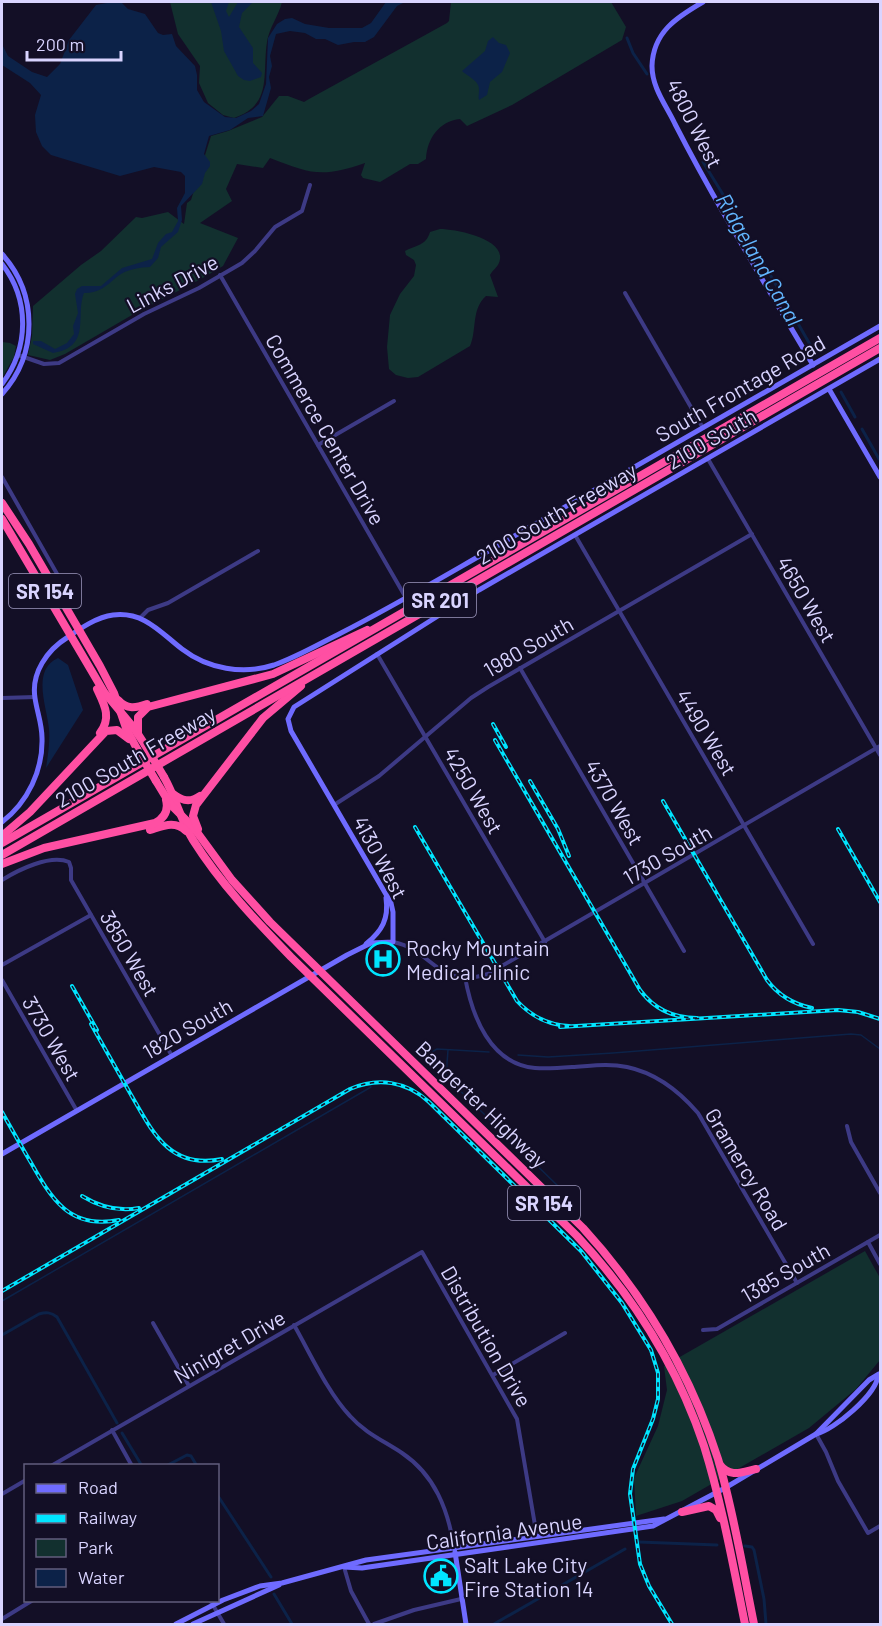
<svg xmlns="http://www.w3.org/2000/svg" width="882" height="1626" font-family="Barlow,sans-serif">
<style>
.green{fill:#12302f}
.water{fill:#0c2248}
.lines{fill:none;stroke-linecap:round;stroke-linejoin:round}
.stream{stroke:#0c2248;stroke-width:1.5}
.canal{stroke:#0c2248;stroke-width:3}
.street{stroke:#3d3a85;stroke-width:4}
.secondary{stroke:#6f6bff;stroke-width:5}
.highway{stroke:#ff4fa3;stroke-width:8}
.rail-casing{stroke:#00e5ff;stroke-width:4}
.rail{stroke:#130f26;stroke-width:1.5;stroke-dasharray:4.5;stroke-linecap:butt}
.highway-bridge{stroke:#ff4fa3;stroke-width:8}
.labels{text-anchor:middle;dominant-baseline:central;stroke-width:4.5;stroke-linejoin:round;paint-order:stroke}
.shield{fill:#130f26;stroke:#9e99be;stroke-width:1.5}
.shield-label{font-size:20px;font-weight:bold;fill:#d9d4ff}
.street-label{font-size:21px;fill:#d9d4ff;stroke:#130f26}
.poi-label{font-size:21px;fill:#d9d4ff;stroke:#130f26;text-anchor:start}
.water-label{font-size:22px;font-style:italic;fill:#62b6ff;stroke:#130f26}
</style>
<rect width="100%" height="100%" fill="#130f26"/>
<g class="green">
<path d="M170,2h112c-3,13 -13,26 -15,40 -5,32 6,63 -33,76l-11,-3 -15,-12 -9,-20 1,-17 -22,-32z"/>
<path d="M451,2h160l15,25 -4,13 -110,65 -45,21 -7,-7c-21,2 -33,20 -34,40l-8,5h-8l-30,18 -17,-4 -2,-3 4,-12c-43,15 -54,11 -95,-5l-7,10 -26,-4 -11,25 6,12 -32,22 38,15 -15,28 -22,13 -69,36 -67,39 -15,6 -22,-5 4,-19 1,-30 48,-41 20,-14 35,-34 6,1 26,-6 16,12 3,-21 4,-3 20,-64 17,-5 34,-14 17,-21h9l16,6 5,-3 138,-76 2,-2z"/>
<path d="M440,229c15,0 63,9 60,30 -1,8 -7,10 -10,16l8,22 -12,-1c-15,13 -9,35 -16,50l-52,31 -10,1 -12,-3 -7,-6 -2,-22 3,-32 10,-21 14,-18 2,-11 -2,-5 -8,-5 -1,-4c11,-6 21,-5 25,-19z"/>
<path d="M2,342l8,1 6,3 -2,11 -12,21z"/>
<path d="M865,1251l15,27v82l-24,29 -47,39 -127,73 -46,15 -2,-38 24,-52 9,-36 -3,-24z"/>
</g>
<g class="water">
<path d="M112,2h9l7,7 17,5 13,19 5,2 9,-1 4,12 19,20 2,9v15l7,12 21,15 11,1 15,-7 8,-7 7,-20 2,-46 9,-14 8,-5 7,-1 13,6 24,4h33l9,-5 15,-21h32l-15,1 -6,3 -23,31 -9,5h-11l-16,3 -13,-6h-9l-11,-6 -15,-2 -14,3 -6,22 2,10 -3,11 2,11 -8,28 -15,2 -18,12 -21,6 -5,18 6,8v4l-5,7 -3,11 -21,22 1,14 -4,12 -17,15 -3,11 -8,9c-9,0 -25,3 -32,9 -12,10 -18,17 -34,17 -9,22 8,54 -31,60l-20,-9v-3h8l14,8 12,-6 7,-9 -1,-8 5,-13 -3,-19 2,-5 5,-3h19l21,-18 30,-9 6,-16 8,-9 6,-2 6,-11 -1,-13 8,-15v-17l-4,-4 -27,-5 -34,9 -69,-21 -9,-9 -6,-14 -1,-17 6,-20 -11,-12 -28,-18v-21l6,12 24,16 15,5 13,-13 9,-24 27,-35z"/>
<path d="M211,2h18l-3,9 3,6 9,-15h15l-11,11 -3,14 14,21v15l9,10 -1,4 -11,4 -6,-1 -6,-4 -14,-25 -3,-20z"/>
<path d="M493,37l6,6 7,2 4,8 -8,19 -12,10 -3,13 -8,5c-1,-3 0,-6 0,-10 1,-9 -12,-14 -17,-19l23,-20 3,-10z"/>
<path d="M58,658l10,7 15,45 -37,58c2,-13 4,-26 3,-39 -2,-22 -18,-59 9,-71z"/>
</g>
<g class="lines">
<g class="stream">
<path d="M448,1050l-2,27 113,110"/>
<path d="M518,1055l30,2 65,-4 238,-19 10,1 19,14"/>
<path d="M423,1057l14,-8 52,3"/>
<path d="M2,1301l369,-214"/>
</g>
<g class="canal">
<path d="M627,38l6,15 14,21"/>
<path d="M703,162l37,60 76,133"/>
<path d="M841,392l14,25"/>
<path d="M862,429l17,30"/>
<path d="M2,1335l37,-21c7,-2 12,-2 18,3l60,106"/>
<path d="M122,1433l20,33"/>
<path d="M166,1466l21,-11 4,1 6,10"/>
<path d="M218,1496l53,81"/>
<path d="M639,1542l78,3"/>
<path d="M745,1546l7,1 2,3 10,49 2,25"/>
<path d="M274,1594l18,30"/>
<path d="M494,1624l131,-75"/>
</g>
<g class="street">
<path d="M220,275l186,323"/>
<path d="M625,293l78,135"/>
<path d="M18,355l26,9 15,-1 85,-49 55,-26 43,-25 13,-12 20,-24 27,-16 8,-26"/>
<path d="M318,445l76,-44"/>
<path d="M708,459l172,296"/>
<path d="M2,477l71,125"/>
<path d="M575,535l238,409"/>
<path d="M140,618l8,-8 20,-7 90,-52"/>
<path d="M377,654l168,288"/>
<path d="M520,668l164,283"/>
<path d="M2,698l33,-1"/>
<path d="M334,805l45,-29 92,-78 17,-11 264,-153"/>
<path d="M2,880c16,-10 48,-26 67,-18l2,6v12l101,176"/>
<path d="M393,942c40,7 43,48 95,32l392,-228"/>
<path d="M2,965l89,-50"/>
<path d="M465,977c7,39 25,87 70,91 12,1 25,0 37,-1 18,-1 36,-4 55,0 29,6 52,24 71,46l99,170"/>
<path d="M2,980l75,131"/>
<path d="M847,1126l4,16 29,51"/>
<path d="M868,1242l12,22"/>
<path d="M153,1323l36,63"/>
<path d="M294,1325c16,28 34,68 56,91 15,17 34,25 52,37 33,22 46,57 52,94"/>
<path d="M703,1330l14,-1 163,-94"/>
<path d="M493,1375l72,-42"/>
<path d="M112,1430l20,36"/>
<path d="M816,1434l10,18 12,29 30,52 12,-7"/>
<path d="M51,1466l371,-214 95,167 20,118"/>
<path d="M2,1494l24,-14"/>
<path d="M344,1567l7,24 18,33"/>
<path d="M210,1600l14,24"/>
<path d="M2,1619l31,-19"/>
<path d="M374,1624l40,-14 47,-11"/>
</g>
<g class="secondary">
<path d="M703,2c-26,15 -50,30 -51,64 0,22 14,39 23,58 42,82 91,161 138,241"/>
<path d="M2,254c36,40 36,100 0,140"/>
<path d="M2,264c28,36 27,84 0,120"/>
<path d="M829,389l51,88"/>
<path d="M2,822c26,-20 41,-52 40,-84 0,-14 -5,-26 -7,-40 -4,-25 12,-48 33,-61 13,-9 29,-20 45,-22 31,-4 48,18 69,34 26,20 61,26 92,16 23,-8 45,-21 67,-32 51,-26 100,-55 149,-83 131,-74 261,-149 390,-224"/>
<path d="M366,944c16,-13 23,-25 20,-46"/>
<path d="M2,1154l345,-199 24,-12 22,-1v-30l-2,-9 -100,-172 -3,-12 6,-12 185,-117 401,-231"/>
<path d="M816,1434l53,-54 10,-6"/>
<path d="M455,1552l11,72"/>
<path d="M344,1567l18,1 291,-42 72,-38 91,-54c18,-4 61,-40 62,-59"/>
<path d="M176,1624l47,-24 37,-14 22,-3 84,-23 298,-41"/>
<path d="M193,1624l86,-39"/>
</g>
<g class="highway">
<path d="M2,503l27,41 71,122 14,27 12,35 11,21"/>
<path d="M2,519l102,173 30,36 11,17"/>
<path d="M97,689c7,15 15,28 3,44"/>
<path d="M118,700c9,10 18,8 29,4"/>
<path d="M138,734v-17l10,-10 125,-33 94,-44"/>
<path d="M164,777c12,21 17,44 29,63 27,43 63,81 98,117l286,279c56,60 101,132 127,210 18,58 29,119 41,178"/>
<path d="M156,781l14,23 24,24 38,52 38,42 313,306c61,67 107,144 135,231 16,54 25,111 36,165"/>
<path d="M173,794c9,7 17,9 27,2"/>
<path d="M198,829l-5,-13 3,-11 67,-87 38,-32"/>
<path d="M150,830c13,-4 25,-10 36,1"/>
<path d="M2,836l28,-24 76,-81 11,-1 12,9"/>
<path d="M2,843l878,-505"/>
<path d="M2,855l878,-507"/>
<path d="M2,864l42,-16 111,-25c9,-5 14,-12 11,-23"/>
<path d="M720,1465c10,13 22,7 36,4"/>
<path d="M682,1512l27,-6 7,4 4,8"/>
</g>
<defs>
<g id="rail">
<path d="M493,724l13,23"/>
<path d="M495,740l145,250c14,19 34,28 57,28"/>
<path d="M530,781l28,48 11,27"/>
<path d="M663,801l104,179c11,15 26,24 45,28"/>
<path d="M415,827l102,174c14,15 31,24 52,25"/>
<path d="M838,829l42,73"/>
<path d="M72,986l25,44"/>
<path d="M91,1024c13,23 26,46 39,69 22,38 39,77 92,66"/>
<path d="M560,1027l278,-17 20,2 22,7"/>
<path d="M2,1112c9,16 18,32 28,49 21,37 39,69 89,59"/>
<path d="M82,1196c18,11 36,16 57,12"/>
<path d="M2,1291l348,-202c28,-12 56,-8 79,13l152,149 41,52 29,47 7,23v26l-5,20 -20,50 -3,25 10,70 9,22 23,38"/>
</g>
</defs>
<use href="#rail" class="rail-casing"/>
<use href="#rail" class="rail"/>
<g class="highway-bridge">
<path d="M145,745l19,32"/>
<path d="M137,749l19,32"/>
</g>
</g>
<defs>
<symbol id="hospital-ring" viewBox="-11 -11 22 22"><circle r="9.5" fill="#130f26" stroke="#00e5ff" stroke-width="1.5"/><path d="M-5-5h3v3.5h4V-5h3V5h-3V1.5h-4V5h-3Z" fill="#00e5ff"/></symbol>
<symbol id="civic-ring" viewBox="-11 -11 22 22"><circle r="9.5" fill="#130f26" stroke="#00e5ff" stroke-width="1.5"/><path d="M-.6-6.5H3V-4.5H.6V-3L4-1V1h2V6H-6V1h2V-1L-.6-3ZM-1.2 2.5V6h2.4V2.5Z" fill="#00e5ff"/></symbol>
</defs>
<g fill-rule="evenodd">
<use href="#hospital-ring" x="364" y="940" width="38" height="38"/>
<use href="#civic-ring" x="422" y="1557" width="38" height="38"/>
</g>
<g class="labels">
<g class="shield">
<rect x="9" y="574" width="72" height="34" rx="4.5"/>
<rect x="404" y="583" width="72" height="34" rx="4.5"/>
<rect x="508" y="1186" width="72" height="34" rx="4.5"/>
</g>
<g class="shield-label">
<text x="45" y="591">SR 154</text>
<text x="440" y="600">SR 201</text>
<text x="544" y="1203">SR 154</text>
</g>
<g class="street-label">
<text transform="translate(695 123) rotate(63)">4800 West</text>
<text transform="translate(172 283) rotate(-28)">Links Drive</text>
<text transform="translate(740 388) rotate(-30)">South Frontage Road</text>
<text transform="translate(326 429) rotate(60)">Commerce Center Drive</text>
<text transform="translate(711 438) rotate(-30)">2100 South</text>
<text transform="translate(556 513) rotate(-30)">2100 South Freeway</text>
<text transform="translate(807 599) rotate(60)">4650 West</text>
<text transform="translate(528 646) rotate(-30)">1980 South</text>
<text transform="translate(707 732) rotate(59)">4490 West</text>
<text transform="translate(135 756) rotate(-30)">2100 South Freeway</text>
<text transform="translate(474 790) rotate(60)">4250 West</text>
<text transform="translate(615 802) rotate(60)">4370 West</text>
<text transform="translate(667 854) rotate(-30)">1730 South</text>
<text transform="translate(381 857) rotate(62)">4130 West</text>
<text transform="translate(130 953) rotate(60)">3850 West</text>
<text transform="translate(187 1028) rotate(-30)">1820 South</text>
<text transform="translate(52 1038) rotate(60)">3730 West</text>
<text transform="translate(482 1104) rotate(44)">Bangerter Highway</text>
<text transform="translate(747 1169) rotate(59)">Gramercy Road</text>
<text transform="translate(785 1272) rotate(-30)">1385 South</text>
<text transform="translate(487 1336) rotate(60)">Distribution Drive</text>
<text transform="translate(229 1346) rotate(-30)">Ninigret Drive</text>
<text transform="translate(504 1531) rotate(-8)">California Avenue</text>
</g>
<g class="poi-label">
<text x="406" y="947">Rocky Mountain<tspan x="406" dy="24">Medical Clinic</tspan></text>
<text x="464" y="1564">Salt Lake City<tspan x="464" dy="24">Fire Station 14</tspan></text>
</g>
<g class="water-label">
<text transform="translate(760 259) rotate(60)">Ridgeland Canal</text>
</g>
</g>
<rect width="882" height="1626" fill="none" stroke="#d9d4ff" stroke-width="6"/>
<rect x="24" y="1464" width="195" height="138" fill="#130f26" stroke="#625e7d" stroke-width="1.5"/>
<rect x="36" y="1484" width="30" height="9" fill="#6f6bff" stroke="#625e7d" stroke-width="1.5"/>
<text x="78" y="1494" font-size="18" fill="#d9d4ff">Road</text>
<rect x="36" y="1514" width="30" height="9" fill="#00e5ff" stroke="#625e7d" stroke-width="1.5"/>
<text x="78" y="1524" font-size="18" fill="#d9d4ff">Railway</text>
<rect x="36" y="1539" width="30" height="18" fill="#12302f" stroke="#625e7d" stroke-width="1.5"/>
<text x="78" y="1554" font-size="18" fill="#d9d4ff">Park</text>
<rect x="36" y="1569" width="30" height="18" fill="#0c2248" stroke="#625e7d" stroke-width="1.5"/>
<text x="78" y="1584" font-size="18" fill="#d9d4ff">Water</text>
<path d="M27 51v9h94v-9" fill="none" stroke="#d9d4ff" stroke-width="3"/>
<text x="36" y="51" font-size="18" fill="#d9d4ff" stroke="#130f26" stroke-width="4.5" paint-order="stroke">200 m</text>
</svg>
